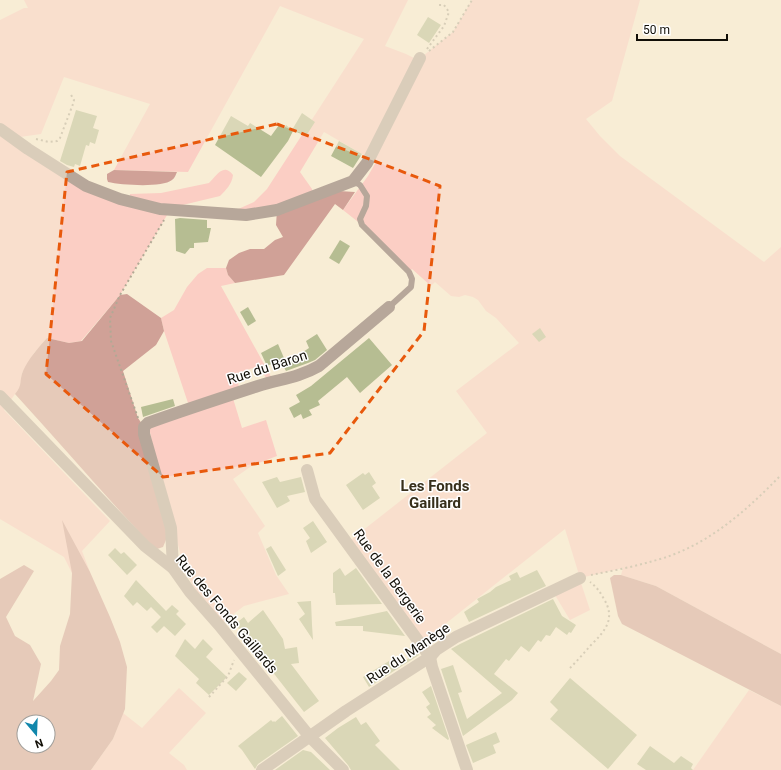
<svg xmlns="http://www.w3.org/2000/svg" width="781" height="770" font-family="Roboto,sans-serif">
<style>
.green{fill:#fbcec4}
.forest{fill:#d0a197;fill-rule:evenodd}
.building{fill:#b6bd92}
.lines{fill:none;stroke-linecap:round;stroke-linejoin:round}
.path{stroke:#b1a995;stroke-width:2;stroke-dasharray:2 3;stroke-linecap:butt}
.lane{stroke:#b7a79a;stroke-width:6}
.street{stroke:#b7a79a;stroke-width:12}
.marked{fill:none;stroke:#e8590c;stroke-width:3;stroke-dasharray:8 5;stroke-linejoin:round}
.labels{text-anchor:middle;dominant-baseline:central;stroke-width:3;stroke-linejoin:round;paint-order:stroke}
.street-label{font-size:14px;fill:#110e06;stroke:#fff}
.neighbourhood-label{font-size:15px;font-weight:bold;fill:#372f1b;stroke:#fff}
</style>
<rect width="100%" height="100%" fill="#f8edd5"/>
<g class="green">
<path d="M24,0h384l-23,46 21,8 12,6 35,-28 19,-32h168l-28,101 -26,18 14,17 20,20 144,106 17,-15v407l-125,-68 -35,-11 2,-7 -43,10 -15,-49 -145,115 -72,-102 139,-109 -31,-42 63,-48 -23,-25 -10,-7 -8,-11 -5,-3 -8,-2 -6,2 -8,-1 -16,-14 -4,4 -19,-17 -3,3 -47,-47 -19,-15 25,-34 8,-14 -52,-30 -24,40 12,17 2,6 -37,15h-41l18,-8 13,-13 97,-150 -84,-33 -92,166 -74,-2 36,-66 -86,-27 -23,57 -21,3 66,49 44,13v-5l31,-1 48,-10c7,-6 14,-21 24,-8 -1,9 -7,15 -13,21l-54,13 4,1 -50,85 -39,46 -12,2 -22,-5 -13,15 -12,20 -2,15 -5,6 -11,16 106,111 -28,30 8,21 -18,1 -8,-16 -64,-38v-499l24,-12h4z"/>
<path d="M207,268h19l2,7 7,8 -14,3 53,96 -5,1 -10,-17 -24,8 6,18 -9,3 10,33 24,-8 11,36 -24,9 -20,14 32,47 -7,7 18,42 13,19 -45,12 -25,19 -25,-37 -10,-20 -7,-27 -6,-13 -23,-105 42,-14 -26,-78 -3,-13 13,-8 13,-23 11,-13z"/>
<path d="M581,583l9,27 -20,10 -15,-25z"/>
<path d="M179,688l27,25 -37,40 15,12 3,5h-96l22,-31 10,-26 19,15z"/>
<path d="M749,690l32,16v64h-88z"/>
</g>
<g class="forest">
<path d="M114,170l63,2c-1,2 -2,6 -5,8 -10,8 -51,5 -64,2l-1,-3v-5z"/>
<path d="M339,191l16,1 -12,18 -8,-6 -51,71 -49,8 -7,-8 -2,-7 3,-8 10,-7 11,-4h14l11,-9 8,-3 -7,-12 1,-15z"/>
<path d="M127,294l34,24 3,13 -8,14 -33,26 15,47 6,9 27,101 -8,19 -6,2 -4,-2c-47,-50 -92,-103 -138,-153 8,-9 4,-14 8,-23 6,-13 15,-23 24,-33l22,5 13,-2 38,-46z"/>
<path d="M62,520l28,52 20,45 10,25 7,25 -2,42 -12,30 -22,31h-91v-191l24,-14 10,6 -28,46 9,19 15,9 11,19 -8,37 18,-20 8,-11 1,-24 10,-32 2,-41zM24,722h24v24h-24z"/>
<path d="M614,575h7l35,11 125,68v52l-159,-82 -4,-8 -8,-38z"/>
</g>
<g class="building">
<path d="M428,17l13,8 -12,18 -12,-8z"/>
<path d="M76,110l21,6 -4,12 6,2 -4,14 -5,-2 -1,4 -3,-1 -6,21 -5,-2 -1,3 -7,-2 -7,-4z"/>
<path d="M302,113l13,9 -9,14 -14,-6 1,1 -5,10 -27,36 -46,-32 16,-29 17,10 2,-3 21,13 8,-11 5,3 2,-3 6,5z"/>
<path d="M339,141l23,13 -9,14 -22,-12z"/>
<path d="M180,218l27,2v8h4l-3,14 -14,1v5h-4l-5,6 -9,-3 -1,-32z"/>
<path d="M340,240l10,6 -11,18 -10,-6z"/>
<path d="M248,307l8,14 -8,5 -8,-14z"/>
<path d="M540,328l6,9 -7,5 -7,-8z"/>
<path d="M317,334l10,16 -12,10 -7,3 -22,8 -4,-7 21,-10v-2l6,-4 -3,-7z"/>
<path d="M369,338l23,27 -32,28 -13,-16 -29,24 2,4 -11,5 3,5 -9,4 -2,-5 -7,4 -5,-10 11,-6 -4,-7 15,-9z"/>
<path d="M278,344l6,14 -17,8 -6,-13z"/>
<path d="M173,399l2,7 -32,11 -2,-10z"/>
<path d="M369,472l7,11 -4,3 8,12 -17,12 -17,-25 17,-12 2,2z"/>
<path d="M277,477l3,5 21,-5 4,15 -18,4 3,5 -13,7 -15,-26z"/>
<path d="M313,521l14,21 -16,11 -5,-12 4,-3 -7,-10z"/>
<path d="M271,546l15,24 -8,6 -12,-27z"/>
<path d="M115,548l6,6 3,-2 13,13 -10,10 -19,-20z"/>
<path d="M340,568l5,8 11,-8 26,36 -46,1 -1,-12h-2v-20z"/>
<path d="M537,570l9,16 -77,36 -5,-10 15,-10 -2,-3 13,-7 6,-5 15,-7 -2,-4 8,-4 3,6z"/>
<path d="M136,580l30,31 6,-6 7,6 -3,3 10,10 -11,12 -11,-10 3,-3 -10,10 -6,-6 10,-10 -10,-10 -4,4 -10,-9 -4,4 -9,-10z"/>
<path d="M553,599l9,17 14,9 -5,8 -2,-1 -2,3 -11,-8 -6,9 -4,-1 -5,7 -3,-2 -9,12 -8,-6 -12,15 -3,-2 -12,15 24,19 -6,7 -49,36 -22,-67 12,-4 9,27 -4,1 9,26 35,-26 -51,-44 9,-5z"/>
<path d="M311,601l1,24 1,15 -14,-21 6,-5 -8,-12z"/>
<path d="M263,610l20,29 2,10 12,-2 2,16 -8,1 28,37 -15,11 -69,-88 9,-7 4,6z"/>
<path d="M387,611l18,25 -42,-5v-5h-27l-1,-4z"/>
<path d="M185,639l10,10 8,-10 10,10 -7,8 21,20 -18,18 -13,-12 3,-4 -24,-23z"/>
<path d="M413,646l6,9 -50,32 -6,-10 26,-16 4,7 16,-10 -4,-7z"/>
<path d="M239,672l8,7 -11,12 -9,-8z"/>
<path d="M570,678l67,57 -29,34 -58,-50 8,-9 -8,-8z"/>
<path d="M431,686l18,53 -1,1 -16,-12 4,-3 -9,-8 4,-3 -5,-7 4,-3 -8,-12z"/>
<path d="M282,716l16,20 -40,28 -3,5 -13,-19 -4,-4 33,-26 2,2 1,-1 1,1z"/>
<path d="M356,717l5,8 5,-3 14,19 -5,4 25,25h-49l-3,-5 -23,-27 13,-10z"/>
<path d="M496,732l4,10 -7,3 3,8 -23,10 -7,-18z"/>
<path d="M650,746l24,17 7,-7 12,8 -2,4 2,2h-47l-9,-6z"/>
<path d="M303,750l8,2 19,18h-55z"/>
</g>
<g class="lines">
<g class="path">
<path d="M427,49l17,-23 5,-14 -5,-7h-5"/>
<path d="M429,51l24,-19 19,-32"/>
<path d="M36,139l13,3 8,-1 3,-3 13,-34 1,-4 -4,-7"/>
<path d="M138,418l-27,-77 -1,-23 10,-23 44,-75"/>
<path d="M591,575c20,-4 42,-8 62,-14 52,-13 92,-49 128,-86"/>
<path d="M570,668c7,-7 14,-15 21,-23 14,-14 25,-26 13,-46 -4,-7 -8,-13 -14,-17"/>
<path d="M209,697l19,-21 6,-16"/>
</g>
<path class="lane" d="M353,181l7,4 7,11 -1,10 -6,13 2,6 47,47 3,7 -1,8 -22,20"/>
<g class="street">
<path d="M0,129l28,20 58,37 34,13 40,10 86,6 31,-5 76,-29 14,-18 53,-105"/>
<path d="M0,396l145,150 28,22 17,24 29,33 91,112 33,33"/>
<path d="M307,470l8,29 115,158 2,10 35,103"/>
<path d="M173,568l-2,-40 -27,-94v-7l4,-4c36,-13 73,-25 110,-37 22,-7 40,-8 61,-20l70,-59"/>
<path d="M262,770l84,-59 84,-54 6,-7 20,-13 124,-59"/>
</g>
</g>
<path d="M0 0H781V770H0ZM277,124l163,62 -16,145 -94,122 -167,24 -117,-103 21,-202z" fill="#f8edd5" fill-opacity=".55" fill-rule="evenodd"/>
<path class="marked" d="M277,124l163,62 -16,145 -94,122 -167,24 -117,-103 21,-202z"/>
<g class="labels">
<g class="street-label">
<text transform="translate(267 367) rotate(-18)">Rue du Baron</text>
<text transform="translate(390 576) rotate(54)">Rue de la Bergerie</text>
<text transform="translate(227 614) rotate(50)">Rue des Fonds Gaillards</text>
<text transform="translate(408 653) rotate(-34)">Rue du Manège</text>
</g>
<g class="neighbourhood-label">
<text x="435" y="486">Les Fonds<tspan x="435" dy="17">Gaillard</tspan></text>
</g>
</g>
<g transform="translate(36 734) rotate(161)"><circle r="19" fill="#ffffff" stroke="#a09f9b"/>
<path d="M0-3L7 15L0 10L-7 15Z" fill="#1187ac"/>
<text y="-6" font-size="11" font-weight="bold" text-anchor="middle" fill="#110e06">N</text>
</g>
<path d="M637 34v6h90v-6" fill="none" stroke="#110e06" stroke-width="2"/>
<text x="643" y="34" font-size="12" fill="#110e06" stroke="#ffffff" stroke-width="3" paint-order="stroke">50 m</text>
</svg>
